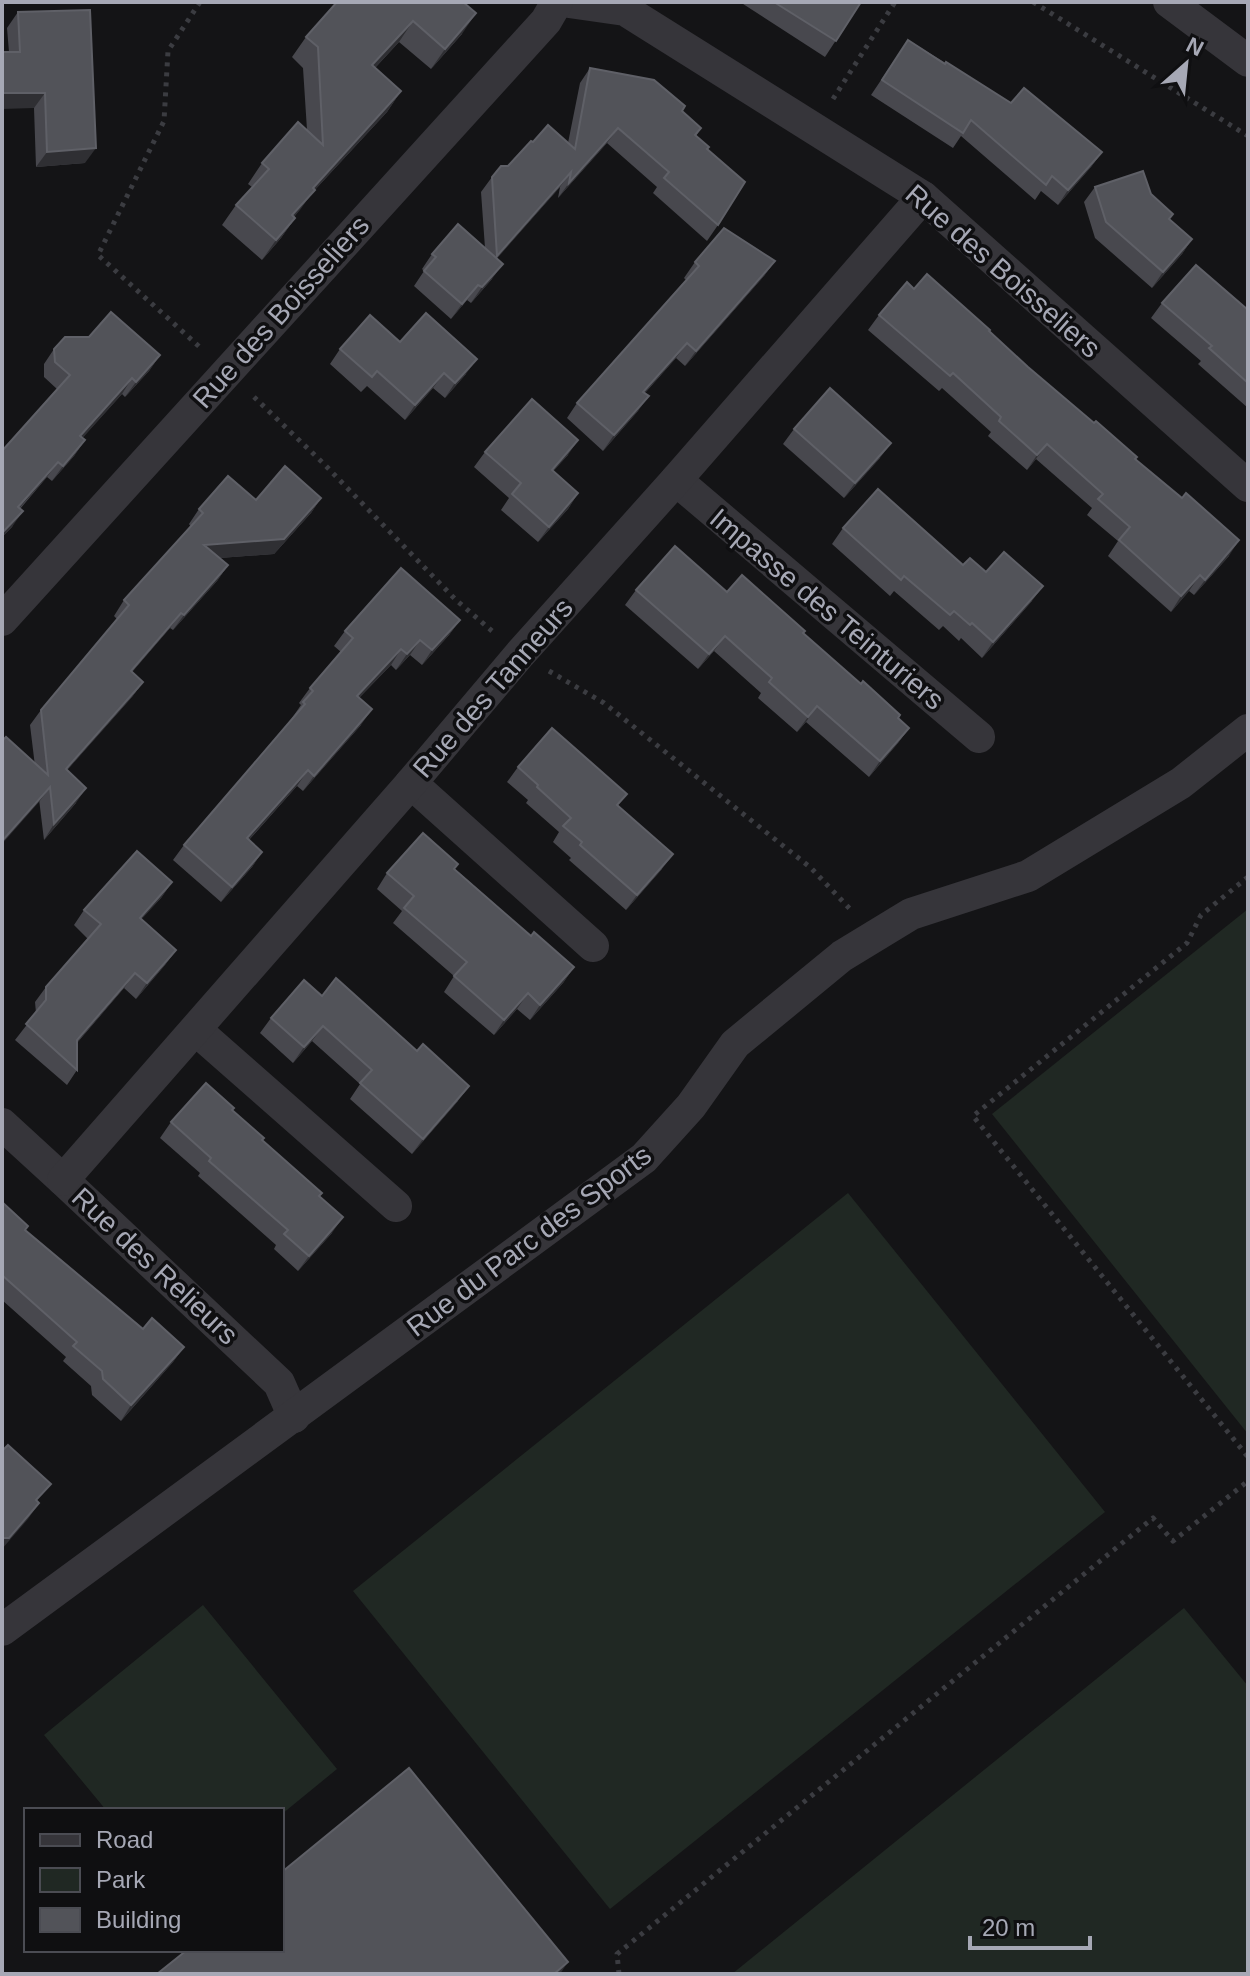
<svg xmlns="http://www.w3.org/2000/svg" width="1250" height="1976" font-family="Arial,sans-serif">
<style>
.green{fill:#202823}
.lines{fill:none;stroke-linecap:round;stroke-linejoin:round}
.path{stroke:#3b3c41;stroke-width:5;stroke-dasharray:4 6;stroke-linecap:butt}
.street{stroke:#36353a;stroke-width:32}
.wall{fill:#48484e}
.shaded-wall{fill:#2f2f33}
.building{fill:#525359;stroke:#5f6067;stroke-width:2}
.labels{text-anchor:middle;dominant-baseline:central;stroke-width:7;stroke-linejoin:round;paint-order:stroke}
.street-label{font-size:28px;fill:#a6a8b5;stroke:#0f0f11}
</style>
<rect width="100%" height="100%" fill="#141416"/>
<g class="green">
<path d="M1248,909v525l-256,-320z"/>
<path d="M848,1193l257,319 -495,397 -257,-318z"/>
<path d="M203,1605l134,164 -55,45v-4h-176l-62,-75z"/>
<path d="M1184,1608l64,78v288h-516z"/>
</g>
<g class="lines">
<g class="path">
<path d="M200,2l-32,49 -4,70 -66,134 105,95"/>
<path d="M1033,2l215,134"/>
<path d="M833,99l62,-97"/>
<path d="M254,397l69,66 133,137 36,31"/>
<path d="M549,671l55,32 207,165 40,42"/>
<path d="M1248,877l-47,38 -14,28 -214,173 275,341"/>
<path d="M619,1974l-2,-20 536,-436 20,23 75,-60"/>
</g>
<g class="street">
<path d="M569,2l56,8 298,187 325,289"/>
<path d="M1169,2l79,59"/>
<path d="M676,480l303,257"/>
<path d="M2,620l544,-599 11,-19"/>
<path d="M411,783l182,163"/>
<path d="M196,1030l200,176"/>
<path d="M2,1124l61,56 216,203 15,34"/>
<path d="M63,1180l348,-397 109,-129 156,-174 247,-283"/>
<path d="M2,1630l642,-472 47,-52 44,-62 107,-88 69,-42 117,-38 153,-93 67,-53"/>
</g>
</g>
<g class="wall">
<path d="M337,2l125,32 -31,35 -32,-27 -24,26 26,23 -14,21 -75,81 -18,24 1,1 -14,20 -19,22 -40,-35 14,-20 16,-18 -4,-3 14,-21 45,-33 -4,-62 -11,-11 14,-20z"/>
<path d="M740,2h121l-36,55z"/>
<path d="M18,12l67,151 -49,4 -2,-59 -25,-56 -2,-24z"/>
<path d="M908,40l103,63 91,49 -11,15 -33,38 -17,-14 -6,9 -74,-64 -8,12 -82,-53z"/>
<path d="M590,68l92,43 19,17 -5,8 12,13 10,76 -11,16 -54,-48 4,-6 -50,-44 -49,55 2,-11 -63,71 -5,21 -21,24 -4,-3 -16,19 -37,-33 10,-15 -2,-2 10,-15 53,-6 -4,-56 11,-15 16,-11 25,-24 35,1 12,-60z"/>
<path d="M1095,187l56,7 22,20 -4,5 23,20 -10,15 -30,34 -57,-50 -11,-36z"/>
<path d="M775,261l-11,15 -79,90 -9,-8 -31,35 -7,18 -35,40 -36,-33 10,-15 109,-123 -2,-2 11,-16z"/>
<path d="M914,289l75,42 39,36 108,92 93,97 -35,39 -5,-4 -18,21 -63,-56 10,-15 -31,-26 5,-7 -56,-49 -9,11 -39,-34 3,-4 -49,-44 -3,3 -71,-61 11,-15z"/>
<path d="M1162,303l86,7v98l-50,-44 3,-3 -50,-43z"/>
<path d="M400,342l66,32 -21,24 -12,-10 -28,32 -38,-34 -6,6 -31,-28 10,-15z"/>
<path d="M54,349l106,6 -11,16 -24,26 -3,-3 -40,44 3,2 -11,16 -22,25 -5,-4 -27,32 -8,18 -10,10v-86l55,-62 -13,-12v-13z"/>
<path d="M794,429l86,29 -36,40 -61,-54z"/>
<path d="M485,452l83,3 -15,16 25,22 -10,16 -30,33 -37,-32 8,-12 -35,-31z"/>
<path d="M321,498l-10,15 -37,41 -55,4 9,7 -11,16 -44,49 -3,-2 -38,44 11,10 -11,15 -65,73 9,33 -32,37 -14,-115 11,-15 76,-91 -3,-3 10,-16 67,-73 -2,-3 10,-15 57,-9z"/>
<path d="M843,528l143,44 46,29 -50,57 -21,-20 -2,3 -16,-15 -4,4 -45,-39 -4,5 -58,-52z"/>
<path d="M636,590l91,2 76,41 106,95 -11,15 -29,34 -63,-55 -9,10 -39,-34 3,-5 -47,-42 -16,18 -73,-64z"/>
<path d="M460,620l-11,15 -27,30 -12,-10 -14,15 -5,-5 -32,33 2,27 -58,66 -6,-5 -48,54 13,12 -10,15 -31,35 -48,-42 11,-15 109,-127h-1l9,-13 -2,-2 11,-15 31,-36 -7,-6 11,-15z"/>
<path d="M518,767l144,102 -36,41 -57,-50 2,-2 -18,-16 6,-10 -33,-29 2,-3 -21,-18z"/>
<path d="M455,869l76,67 43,31 -11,16 -33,37 -13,-11 -23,26 -50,-43 10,-16 -61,-53 9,-12 -25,-22 10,-16z"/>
<path d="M172,882l-11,16 -20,21 35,31 -11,15 -29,34 -12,-11 -47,55v27l-10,15 -52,-45 21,-27 -1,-11 11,-15 42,-48 -14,-14 10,-15z"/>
<path d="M322,996l136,105 -46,53 -62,-55 10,-15 -48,-43 -19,22 -33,-30 11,-15z"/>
<path d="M232,1111l88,86 12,36 -34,38 -24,-22 2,-4 -78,-69 2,-3 -40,-35 11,-16z"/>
<path d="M2,1202l23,28 118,99 41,18 -11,15 -52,59 -29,-26 -1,-9 -28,-25 3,-4 -64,-57z"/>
</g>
<g class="shaded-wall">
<path d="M476,13l-14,21 -31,35 14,-20z"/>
<path d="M413,21l-14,21 -41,44 14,-21z"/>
<path d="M401,91l-14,21 -75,81 -12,17 -22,25 35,-47z"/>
<path d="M2,93h43l-11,15 -32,1z"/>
<path d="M618,128l-11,15 -49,55 11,-15z"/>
<path d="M96,148l-11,15 -49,4 11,-15z"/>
<path d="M1102,152l-11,15 -33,38 10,-15z"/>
<path d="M571,172l-11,15 -74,84 11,-15z"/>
<path d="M295,218l-14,20 -19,22 14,-20z"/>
<path d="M1192,239l-10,15 -30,34 11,-16z"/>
<path d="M775,261l-11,15 -79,90 11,-15z"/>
<path d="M503,264l-11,15 -21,24 11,-16z"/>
<path d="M478,285l-11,15 -16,19 11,-15z"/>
<path d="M687,343l-11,15 -44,49 11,-15z"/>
<path d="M160,355l-11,16 -24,26 11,-15z"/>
<path d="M477,359l-11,15 -21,24 10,-15z"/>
<path d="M444,373l-11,15 -28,32 10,-15z"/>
<path d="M132,378l-10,16 -52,58 10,-16z"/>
<path d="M649,396l-11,15 -35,40 11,-16z"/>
<path d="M85,440l-11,16 -22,25 11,-15z"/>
<path d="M578,440l-10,15 -27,30 11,-15z"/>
<path d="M891,443l-11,15 -36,40 11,-15z"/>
<path d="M1047,444l-11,15 -9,11 10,-15z"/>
<path d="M58,462l-11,15 -40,45 11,-15z"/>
<path d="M578,493l-10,16 -30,33 11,-15z"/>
<path d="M321,498l-10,15 -37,41 -80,6 10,-15z"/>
<path d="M23,511l-11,16 -10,10v-4z"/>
<path d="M1239,540l-10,16 -35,39 11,-15z"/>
<path d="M228,565l-11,16 -44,49 11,-15z"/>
<path d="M1200,575l-11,16 -18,21 10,-16z"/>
<path d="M1043,586l-11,15 -50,57 11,-16z"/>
<path d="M181,613l-11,15 -50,58 11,-15z"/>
<path d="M460,620l-11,15 -27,30 10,-15z"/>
<path d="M725,636l-11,15 -16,18 11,-15z"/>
<path d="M420,640l-10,15 -14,15 11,-16z"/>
<path d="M401,649l-10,16 -45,46 11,-15z"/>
<path d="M143,682l-11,15 -77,87 11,-15z"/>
<path d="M817,706l-11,16 -9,10 11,-15z"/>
<path d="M372,709l-11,16 -58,66 11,-15z"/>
<path d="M909,728l-11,15 -29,34 11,-16z"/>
<path d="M308,770l-11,16 -61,68 11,-16z"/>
<path d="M50,787l-11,15 -37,42v-3z"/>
<path d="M86,788l-10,15 -32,37 10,-16z"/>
<path d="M262,852l-10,15 -31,35 11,-15z"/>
<path d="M673,854l-11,15 -36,41 11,-15z"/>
<path d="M172,882l-11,16 -32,35 11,-15z"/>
<path d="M176,950l-11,15 -29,34 11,-16z"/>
<path d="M574,967l-11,16 -33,37 10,-15z"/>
<path d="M135,973l-11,15 -58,67 11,-15z"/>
<path d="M528,993l-11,16 -23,26 10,-15z"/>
<path d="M323,1026l-11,15 -19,22 11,-16z"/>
<path d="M469,1086l-11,15 -46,53 11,-15z"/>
<path d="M343,1217l-11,16 -34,38 11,-15z"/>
<path d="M184,1347l-11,15 -52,59 10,-16z"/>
<path d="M39,1503l-11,16 -26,30v-11z"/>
<path d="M568,1962l-8,12h-6z"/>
</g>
<g class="building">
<path d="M337,2h126l13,11 -31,36 -32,-28 -41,44 29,26 -88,97 2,2 -23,25 3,3 -19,22 -40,-35 33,-36 -7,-6 36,-41 25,23 -5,-98 -12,-10z"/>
<path d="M774,2h87l-25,39z"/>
<path d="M90,10l6,138 -49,4 -2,-59h-43v-41h18l-2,-40z"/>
<path d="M908,40l37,24 1,-2 65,41 13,-15 78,64 -34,38 -16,-14 -6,9 -75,-65 -8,13 -81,-53z"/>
<path d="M590,68l64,12 31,26 -3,5 19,17 -6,7 14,12 -2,2 38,33 -27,43 -54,-47 5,-6 -51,-44 -49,55 2,-11 -74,84 -5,-79 9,-11h7l23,-25 2,1 15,-17 27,24z"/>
<path d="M1143,171l8,23 22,20 -4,5 23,20 -29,33 -57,-50 -11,-35z"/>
<path d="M458,224l45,40 -21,23 -4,-2 -16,19 -38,-33 12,-14 -4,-3z"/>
<path d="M724,228l51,33 -79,90 -9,-8 -44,49 6,4 -35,39 -37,-32 122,-137 -4,-4z"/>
<path d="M1196,265l52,45v73l-39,-35 3,-2 -50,-43z"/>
<path d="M927,274l63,56 -1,1 39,36 66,56 2,-2 41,36 -2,2 47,39 4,-5 53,47 -34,40 -5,-5 -19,21 -62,-56 11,-13 -32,-28 5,-5 -56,-50 -10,11 -38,-34 2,-4 -48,-44 -3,3 -71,-61 28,-33 7,7z"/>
<path d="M111,312l49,43 -24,27 -4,-4 -52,58 5,4 -22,26 -5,-4 -40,45 5,4 -21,22v-82l68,-76 -15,-13 -1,-13 11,-12h24z"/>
<path d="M426,313l51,46 -22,24 -11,-10 -29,32 -38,-34 -5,6 -32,-28 30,-34 30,27z"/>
<path d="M830,388l61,55 -36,40 -61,-54z"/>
<path d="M532,399l46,41 -26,30 26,23 -29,34 -37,-33 9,-11 -36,-31z"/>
<path d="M285,466l36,32 -37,41 -80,6 24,20 -44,50 -3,-2 -50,58 12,11 -77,87 20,19 -32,36 -4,-37 -48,54v-100l4,-4 42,38 -7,-65 88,-105 -5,-5 79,-87 -4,-4 29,-33 28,24z"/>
<path d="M878,489l85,76 7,-7 16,14 18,-20 39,34 -50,56 -21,-19 -2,2 -16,-14 -4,4 -46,-39 -3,4 -58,-52z"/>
<path d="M675,546l52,46 15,-17 63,56 -2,2 58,51 2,-3 37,34 -2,3 11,10 -29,33 -63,-55 -9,11 -39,-35 3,-4 -47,-42 -16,18 -73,-64z"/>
<path d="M401,568l59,52 -28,30 -12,-10 -13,14 -6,-5 -44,47 15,13 -58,67 -6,-6 -61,68 15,14 -30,35 -48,-42 121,-141 -2,-2 10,-11 -3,-3 43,-50 -8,-7z"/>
<path d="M552,728l75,66 -10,11 56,49 -36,41 -57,-50 2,-3 -19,-16 8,-8 -34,-31 1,-2 -20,-18z"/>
<path d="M423,833l35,31 -4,5 77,67 3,-4 40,35 -34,38 -12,-12 -24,27 -50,-44 13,-14 -63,-54 10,-12 -27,-23z"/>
<path d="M137,851l35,31 -32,36 36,32 -29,33 -12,-10 -58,67v30l-51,-46 20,-24v-13l55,-63 -17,-14z"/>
<path d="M336,978l81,73 6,-7 46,42 -46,53 -63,-56 12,-13 -49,-44 -19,21 -33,-29 33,-38 18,16z"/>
<path d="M206,1083l28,25 -2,2 32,28 -2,2 60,53 -3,3 24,21 -34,39 -25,-22 4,-4 -79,-69 2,-3 -40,-36z"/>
<path d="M2,1202l26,24 -3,4 118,99 9,-11 32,29 -53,58 -28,-26 -1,-8 -29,-25 4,-4 -75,-67z"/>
<path d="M8,1445l43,39 -15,16 3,3 -30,35h-7v-87z"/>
<path d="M409,1768l159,194 -14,12h-397l30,-24h95v-78z"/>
</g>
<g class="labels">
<g class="street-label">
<text transform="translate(1003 271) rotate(41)">Rue des Boisseliers</text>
<text transform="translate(281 312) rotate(-48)">Rue des Boisseliers</text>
<text transform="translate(827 609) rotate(40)">Impasse des Teinturiers</text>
<text transform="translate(493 688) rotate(-49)">Rue des Tanneurs</text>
<text transform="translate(529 1241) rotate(-37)">Rue du Parc des Sports</text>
<text transform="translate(155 1266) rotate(43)">Rue des Relieurs</text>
</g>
</g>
<rect width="1250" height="1976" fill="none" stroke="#a6a8b5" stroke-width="8"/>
<rect x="24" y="1808" width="260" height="144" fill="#0f0f11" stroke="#4b4c53" stroke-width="2"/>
<rect x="40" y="1834" width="40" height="12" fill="#36353a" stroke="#4b4c53" stroke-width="2"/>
<text x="96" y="1848" font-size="24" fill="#a6a8b5">Road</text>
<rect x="40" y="1868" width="40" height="24" fill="#202823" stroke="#4b4c53" stroke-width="2"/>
<text x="96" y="1888" font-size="24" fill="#a6a8b5">Park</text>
<rect x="40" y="1908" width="40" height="24" fill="#525359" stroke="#4b4c53" stroke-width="2"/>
<text x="96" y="1928" font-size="24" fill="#a6a8b5">Building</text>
<g transform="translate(1186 64) rotate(27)" stroke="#0f0f11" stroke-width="6" paint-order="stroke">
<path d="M0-6L14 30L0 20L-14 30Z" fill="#a6a8b5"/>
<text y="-12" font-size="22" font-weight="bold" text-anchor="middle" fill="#a6a8b5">N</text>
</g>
<path d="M970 1936v12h120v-12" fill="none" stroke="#a6a8b5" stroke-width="4"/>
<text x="982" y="1936" font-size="24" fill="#a6a8b5" stroke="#0f0f11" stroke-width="6" paint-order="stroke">20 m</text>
</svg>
